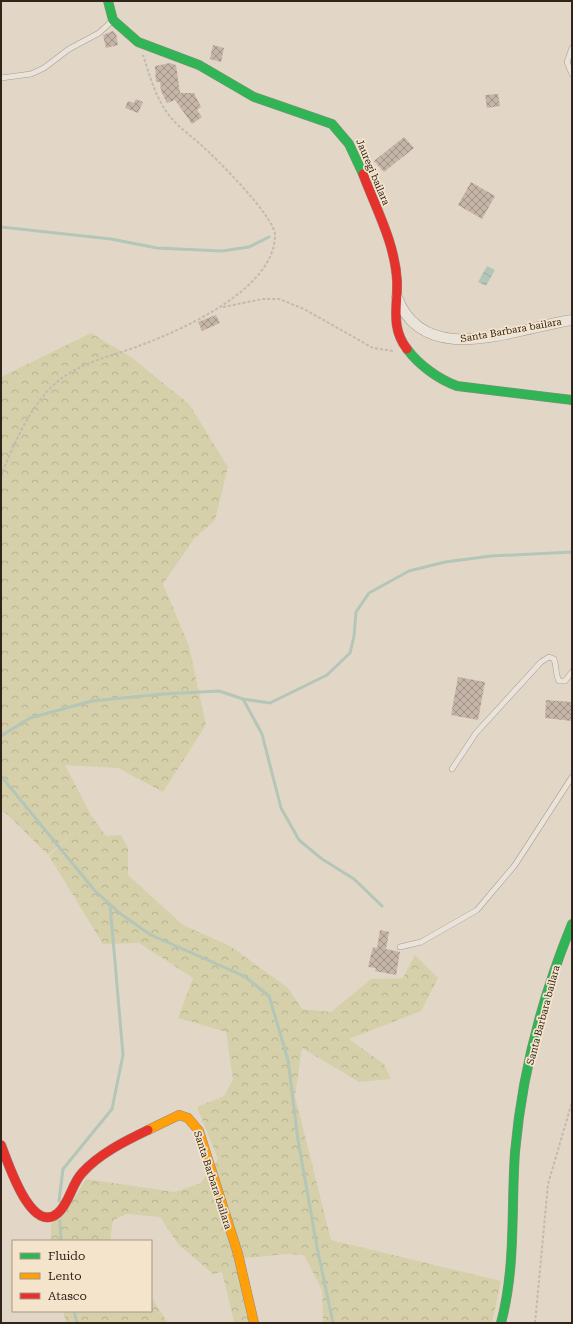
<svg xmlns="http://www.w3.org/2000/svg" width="573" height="1324" font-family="'Roboto Serif',serif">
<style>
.forest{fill:url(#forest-crowns)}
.water{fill:url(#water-waves)}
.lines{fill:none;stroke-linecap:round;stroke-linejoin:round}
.stream{stroke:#b4c6b8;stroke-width:3}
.building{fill:url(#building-cross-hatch)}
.lane-casing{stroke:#a69c91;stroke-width:6}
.street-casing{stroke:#a69c91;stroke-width:11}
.fast-casing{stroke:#968c81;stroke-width:10}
.slow-casing{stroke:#968c81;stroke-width:10}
.jam-casing{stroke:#968c81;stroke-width:10}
.path{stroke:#c2bab1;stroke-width:2;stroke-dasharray:3 2;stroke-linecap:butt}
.lane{stroke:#eae3d9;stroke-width:5}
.street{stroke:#eae3d9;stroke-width:10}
.fast{stroke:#30b455;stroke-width:9}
.slow{stroke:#ff9f0a;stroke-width:9}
.jam{stroke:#e5322d;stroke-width:9}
.labels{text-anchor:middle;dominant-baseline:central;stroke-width:3.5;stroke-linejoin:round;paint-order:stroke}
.street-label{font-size:10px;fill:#33241b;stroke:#f4e4cc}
</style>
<defs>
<pattern id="forest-crowns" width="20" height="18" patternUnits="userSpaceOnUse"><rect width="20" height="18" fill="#d5d0a9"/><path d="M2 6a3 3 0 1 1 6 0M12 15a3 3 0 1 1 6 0" fill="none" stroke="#b7b291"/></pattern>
<pattern id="water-waves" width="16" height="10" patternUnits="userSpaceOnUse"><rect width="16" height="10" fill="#b4c6b8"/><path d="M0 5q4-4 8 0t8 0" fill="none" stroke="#9baa9e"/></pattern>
<pattern id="building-cross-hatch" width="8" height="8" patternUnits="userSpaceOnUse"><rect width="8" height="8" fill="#c5b4a8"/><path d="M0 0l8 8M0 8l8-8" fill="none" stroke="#a19288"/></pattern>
</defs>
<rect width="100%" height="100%" fill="#e2d7c7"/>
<g class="forest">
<path d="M91,333l40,24 58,47 39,63 -13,53 -21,19 -31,45 26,62 17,79 -43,67 -45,-24 -53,-3 26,50 15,21 15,-1 7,13v27l55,50 47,21 57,41 15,22 29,3 40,-33 32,-1 12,-23 23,23 -17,33 -72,28 35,25 7,15 -32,3 -57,-34 -7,48 36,144 170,41 -9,42h-169l-1,-33 -18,-35 -18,-1 -51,5 14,64h-16l1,-1 -12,-50 -9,2 -35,-30 -18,-27 -33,-3 -14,6 -3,21h-59v-17l23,-25 12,-20 88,13 27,-9 17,-24 -21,-52 27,-11 9,-17 -7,-47 -48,-14 15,-40 -54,-35 -36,1 -54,-88 26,-25 -27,24 -41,-41 -6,-3v-431l2,-4z"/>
<path d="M151,1297l17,26h-102l-3,-12h88z"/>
</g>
<path class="water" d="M487,266l8,4 -9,16 -8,-4z"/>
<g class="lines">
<g class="stream">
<path d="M1,227l110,12 46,9 65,3 27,-4 20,-10"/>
<path d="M243,699l27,4 57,-28 23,-22 4,-17 2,-24 13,-19 40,-22 36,-9 46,-6 81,-4"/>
<path d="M1,736l29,-18 62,-17 71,-7 56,-3 24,8 19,35 19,74 18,32 23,19 32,20 28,27"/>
<path d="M1,776l94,115 27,24 29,20 93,41 25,20 19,64 10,80 19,107 16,76"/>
<path d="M59,1201l4,-32 49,-60 11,-54 -13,-151"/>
<path d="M60,1221l1,20"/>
<path d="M74,1311l3,12"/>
</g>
</g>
<g class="building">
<path d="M113,31l3,3 2,11 -12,3 -3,-13z"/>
<path d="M213,45l11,3 -3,14 -11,-3z"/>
<path d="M170,63l6,2 4,28h14l7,14 -4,3 5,7 -10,7 -17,-24 -8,3 -6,-12 -1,-9h-4l-1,-16z"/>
<path d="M498,94l2,12 -13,2 -2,-13z"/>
<path d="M136,99l7,3 -5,11 -13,-5 3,-7 6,2z"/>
<path d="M404,137l10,11 -30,24 -10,-11z"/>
<path d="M471,182l24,14 -13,23 -24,-14z"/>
<path d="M216,315l4,8 -18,8 -4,-9z"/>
<path d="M458,677l27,5 -7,38 -27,-5z"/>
<path d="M546,700l26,2v19l-27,-3z"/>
<path d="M380,930l9,2 -3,17 14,3 -4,23 -21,-4 1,-3 -8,-1 5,-20 4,1z"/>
</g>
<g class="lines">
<defs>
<g id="lane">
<path d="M572,48l-5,14 5,12"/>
<path d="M1,78l30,-4 13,-6 25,-19 30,-16 14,-13"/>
<path d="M452,769l24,-36 65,-71 8,-5 5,2c3,8 1,15 5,22h6l7,-9"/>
<path d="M400,947l21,-5 56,-32 38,-45 57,-88"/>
</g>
<path id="street" d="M397,297c27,73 120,31 175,23"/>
<g id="fast">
<path d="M108,1l5,19 25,22 61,23 55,32 78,27 17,20 14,30"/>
<path d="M407,349c12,16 31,30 50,37l115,14"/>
<path d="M501,1323c15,-56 10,-114 14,-171 7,-79 27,-155 57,-228"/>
</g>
<path id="slow" d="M148,1130l31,-15 9,3 11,13 39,123 16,69"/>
<g id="jam">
<path d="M363,174c13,35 32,69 34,107 1,25 -7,46 10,68"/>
<path d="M1,1145c7,17 30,91 57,68 12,-11 13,-28 24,-40 17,-19 43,-32 66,-43"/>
</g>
</defs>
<use href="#lane" class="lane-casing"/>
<use href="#street" class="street-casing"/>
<use href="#fast" class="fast-casing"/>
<use href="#slow" class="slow-casing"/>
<use href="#jam" class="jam-casing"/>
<g class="path">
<path d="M223,307l40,-8h16l25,10 69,39 20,3"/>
<path d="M1,476c13,-32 29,-71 56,-94 23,-20 59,-27 87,-38 42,-16 131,-56 131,-109 0,-18 -59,-77 -75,-91 -9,-8 -20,-16 -28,-25 -15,-17 -22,-42 -29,-64"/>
<path d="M535,1323l13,-139 24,-82"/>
</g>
<use href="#lane" class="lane"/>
<use href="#street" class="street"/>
<use href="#fast" class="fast"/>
<use href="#slow" class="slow"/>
<use href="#jam" class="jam"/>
</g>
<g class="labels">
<g class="street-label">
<text transform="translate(373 172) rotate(67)">Jauregi bailara</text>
<text transform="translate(511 330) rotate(-10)">Santa Barbara bailara</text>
<text transform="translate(543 1015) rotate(-75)">Santa Barbara bailara</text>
<text transform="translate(213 1180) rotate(72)">Santa Barbara bailara</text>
</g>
</g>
<rect width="573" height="1324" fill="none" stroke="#33241b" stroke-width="4"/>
<rect x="12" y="1240" width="140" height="72" fill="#f4e4cc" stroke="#a79785"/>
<rect x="20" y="1253" width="20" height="6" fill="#30b455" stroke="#a79785"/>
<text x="48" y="1260" font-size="12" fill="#33241b">Fluido</text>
<rect x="20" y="1273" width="20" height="6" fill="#ff9f0a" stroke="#a79785"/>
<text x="48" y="1280" font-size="12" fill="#33241b">Lento</text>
<rect x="20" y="1293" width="20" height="6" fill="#e5322d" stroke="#a79785"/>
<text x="48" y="1300" font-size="12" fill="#33241b">Atasco</text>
</svg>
